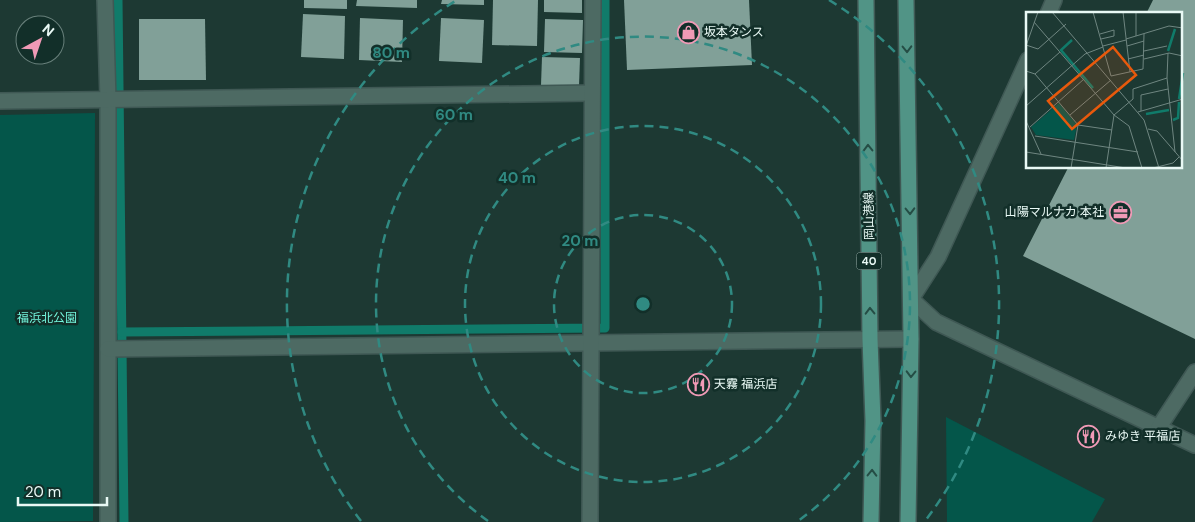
<svg xmlns="http://www.w3.org/2000/svg" width="1195" height="522" font-family="'DM Sans','Noto Sans JP',sans-serif">
<style>
.green{fill:#04564a}
.lines{fill:none;stroke-linecap:round;stroke-linejoin:round}
.stream{stroke:#107b6a;stroke-width:9}
.building{fill:#81a098}
.minor-casing{stroke:#3f5854;stroke-width:18}
.major-casing{stroke:#3f5854;stroke-width:18}
.minor{stroke:#4d6a63;stroke-width:15}
.major{stroke:#519486;stroke-width:15}
.oneway{stroke:#254d45}
.ring{fill:none;stroke:#308a82;stroke-width:2.5;stroke-dasharray:9 6}
.labels{text-anchor:middle;dominant-baseline:central;stroke-width:5;stroke-linejoin:round;paint-order:stroke}
.shield{fill:#122f29;stroke:#a8bcb8;stroke-width:1}
.shield-label{font-size:11px;font-weight:bold;fill:#e9f9f5}
.poi-label{font-size:12px;fill:#e9f9f5;stroke:#122f29;text-anchor:start}
.street-label{font-size:12px;fill:#e9f9f5;stroke:#122f29}
.park-label{font-size:12px;fill:#73f6dd;stroke:#122f29}
.inset-river{fill:none;stroke:#107b6a;stroke-width:2.5}
.inset-road{fill:none;stroke:#6f8681;stroke-width:1}
.view{fill:#e8590c;fill-opacity:0.15;stroke:#e8590c;stroke-width:2.5}
.inset-edge{fill:none;stroke:#e9f9f5;stroke-width:2.5}
.centre{fill:#308a82;stroke:#122f29;stroke-width:2.5}
.ring-label{font-size:15px;text-anchor:middle;font-weight:bold;fill:#308a82;stroke:#122f29;stroke-width:5;stroke-linejoin:round;paint-order:stroke}
</style>
<rect width="100%" height="100%" fill="#1d3933"/>
<g class="green">
<path d="M95,113l-2,408 -93,1v-407z"/>
<path d="M946,417l159,82 -13,23h-145z"/>
</g>
<g class="lines">
<g class="stream">
<path d="M118,0l6,522"/>
<path d="M122,332l483,-4v-328"/>
</g>
</g>
<g class="building">
<path d="M304,0h43v9l-43,-1z"/>
<path d="M357,0h60v8l-61,-2z"/>
<path d="M442,0h42v5l-43,-1z"/>
<path d="M493,0h45l-1,46 -45,-1z"/>
<path d="M544,0h38v13l-38,-1z"/>
<path d="M624,0h125l3,65 -125,5z"/>
<path d="M1153,0h42v339l-172,-83 45,-88h113v-154h-35z"/>
<path d="M303,14l42,2 -1,43 -43,-2z"/>
<path d="M360,18l43,2 -1,42 -43,-2z"/>
<path d="M441,18l43,2 -2,43 -43,-2z"/>
<path d="M139,19h66l1,61h-67z"/>
<path d="M545,19l38,1 -1,33 -38,-1z"/>
<path d="M542,57l38,1 -1,28 -38,-1z"/>
</g>
<g class="lines">
<defs>
<g id="minor">
<path d="M105,0l3,99v423"/>
<path d="M1048,14l6,-14"/>
<path d="M1028,60l-90,197 -27,42 25,23 259,123"/>
<path d="M0,101l592,-8"/>
<path d="M108,349l803,-10"/>
<path d="M1159,427l36,-55"/>
<path d="M590,522l3,-522"/>
</g>
<g id="major">
<path d="M866,0l4,339 3,82 -2,101"/>
<path d="M906,0l5,339 -3,183"/>
</g>
</defs>
<use href="#minor" class="minor-casing"/>
<use href="#major" class="major-casing"/>
<use href="#minor" class="minor"/>
<use href="#major" class="major"/>
</g>
<defs><path id="oneway-chevron" d="M-2-3.5L2.5 0L-2 3.5" fill="none" stroke-width="1.6" stroke-linecap="round" stroke-linejoin="round" transform="scale(1.25)"/></defs>
<g class="oneway">
<use href="#oneway-chevron" transform="translate(907 49) rotate(89)"/>
<use href="#oneway-chevron" transform="translate(868 148) rotate(-91)"/>
<use href="#oneway-chevron" transform="translate(910 211) rotate(89)"/>
<use href="#oneway-chevron" transform="translate(870 311) rotate(-91)"/>
<use href="#oneway-chevron" transform="translate(911 374) rotate(91)"/>
<use href="#oneway-chevron" transform="translate(872 473) rotate(-89)"/>
</g>
<g class="ring">
<circle cx="643" cy="304" r="89"/>
<circle cx="643" cy="304" r="178"/>
<path d="M488 521A267 267 0 1 1 798 521"/>
<path d="M361 521A356 356 0 0 1 457 0M829 0A356 356 0 0 1 925 521"/>
</g>
<defs>
<symbol id="shop-ring" viewBox="-11 -11 22 22"><circle r="9.5" fill="#122f29" stroke="#f09ab6" stroke-width="1.5"/><path d="M-5-2.5h2.3a2.7 3.5 0 0 1 5.4 0H5L5.5 6h-11ZM-1.5-2.5h3a1.5 2.3 0 0 0-3 0Z" fill="#f09ab6"/></symbol>
<symbol id="office-ring" viewBox="-11 -11 22 22"><circle r="9.5" fill="#122f29" stroke="#f09ab6" stroke-width="1.5"/><path d="M-6-3h4V-5.5h4V-3h4V5H-6ZM-1-4.5V-3h2v-1.5ZM-6 0V1H6V0Z" fill="#f09ab6"/></symbol>
<symbol id="restaurant-ring" viewBox="-11 -11 22 22"><circle r="9.5" fill="#122f29" stroke="#f09ab6" stroke-width="1.5"/><path d="M-5-6h1v4h1v-4h1v4h1v-4h1v5L-1.5 .5V6h-2V.5L-5-1ZM5-6V6H3V1.5H1.5Q1.5-4 5-6Z" fill="#f09ab6"/></symbol>
</defs>
<g fill-rule="evenodd">
<use href="#shop-ring" x="676" y="20" width="25" height="25"/>
<use href="#office-ring" x="1108" y="200" width="25" height="25"/>
<use href="#restaurant-ring" x="686" y="372" width="25" height="25"/>
<use href="#restaurant-ring" x="1076" y="424" width="25" height="25"/>
</g>
<g class="labels">
<rect class="shield" x="856.5" y="252.5" width="25" height="17" rx="4"/>
<g class="shield-label">
<text x="869" y="261">40</text>
</g>
<g class="poi-label">
<text x="704" y="32">坂本タンス</text>
<text x="1104" y="212" text-anchor="end">山陽マルナカ 本社</text>
<text x="714" y="384">天霧 福浜店</text>
<text x="1105" y="436">みゆき 平福店</text>
</g>
<g class="street-label">
<text transform="translate(869 216) rotate(-91)">岡山港線</text>
</g>
<g class="park-label">
<text x="47" y="318">福浜北公園</text>
</g>
</g>
<g transform="translate(1026 12)">
<rect width="156" height="156" fill="#1d3933"/>
<path d="M33,91l18,22 -3,15 -38,-5 -5,-8z" fill="#04564a"/>
<path class="inset-river" d="M46,28l-11,10 32,38M142,39l7,-22M153,87l4,-26M120,102l23,-4M147,108l5,-2 1,-16"/>
<path class="inset-road" d="M26,0l92,108 15,48M67,0l18,64 32,-7 1,-35M97,0l7,60M8,10l80,93 15,11 13,42M74,22l14,-4v6l-13,3M110,24v-24M100,27l43,-13 14,2M0,33l12,4 28,-25M0,34l12,-34M77,34l23,-6M101,34l17,-5M118,39l23,-5M142,41l-1,25 8,74M102,47l16,-4M118,47l25,-6 14,3M0,59l9,3 43,51 34,5M9,62l25,-22M0,94l59,-52 18,-7M115,99v-16l27,-6M112,100l45,-13M44,103l41,-35M0,109l15,33M4,115l54,-48M122,117l9,2 26,30M9,124l103,16M0,140l100,16M45,156l7,-43M80,156l8,-53 19,-16v-10l34,-11M127,156l20,-5 6,-6"/>
<path class="view" d="M87,35l23,28 -64,54 -24,-28z"/>
<rect width="156" height="156" class="inset-edge"/>
</g>
<circle cx="643" cy="304" r="8" class="centre"/>
<g class="ring-label">
<text x="391" y="58">80 m</text>
<text x="454" y="120">60 m</text>
<text x="517" y="183">40 m</text>
<text x="580" y="246">20 m</text>
</g>
<g transform="translate(40 40) rotate(40)"><circle r="24" fill="#122f29" stroke="#68807b"/>
<path d="M0-4L9 19L0 12L-9 19Z" fill="#f09ab6"/>
<text y="-8" font-size="14" font-weight="bold" text-anchor="middle" fill="#e9f9f5">N</text>
</g>
<path d="M18 497v8h89v-8" fill="none" stroke="#e9f9f5" stroke-width="2.5"/>
<text x="25" y="497" font-size="15" fill="#e9f9f5" stroke="#122f29" stroke-width="4" paint-order="stroke">20 m</text>
</svg>
